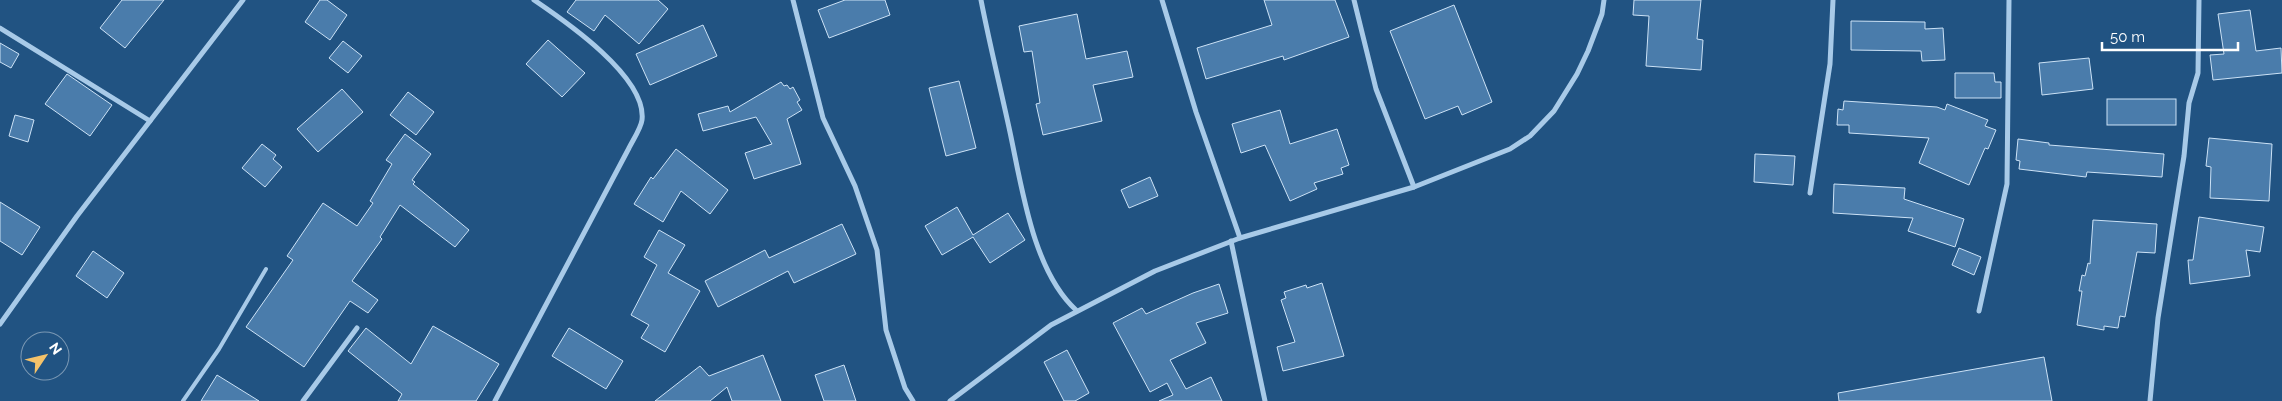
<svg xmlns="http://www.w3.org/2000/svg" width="2282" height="401" font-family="Raleway,sans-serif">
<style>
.building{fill:#4a7cab;stroke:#cce2f6}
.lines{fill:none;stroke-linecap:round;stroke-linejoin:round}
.lane{stroke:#a8cae8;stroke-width:4}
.street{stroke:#a8cae8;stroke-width:5}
</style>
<rect width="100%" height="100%" fill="#215382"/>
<g class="building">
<path d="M122,0h42l-39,48 -25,-20z"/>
<path d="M320,0h7l20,15 -17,25 -25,-18z"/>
<path d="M576,0h82l10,9 -29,35 -34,-29 -11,16 -27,-19z"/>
<path d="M845,0h40l5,15 -61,23 -11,-28z"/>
<path d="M1264,0h71l14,37 -65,23 -1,-4 -77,23 -9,-31 75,-23z"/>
<path d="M1634,0h67l-4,39 6,1 -2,30 -55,-4 3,-50 -16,-1z"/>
<path d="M1454,5l38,97 -30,13 -4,-9 -33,13 -35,-88z"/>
<path d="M2250,10l6,41 25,-3 1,25 -69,7 -3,-25 14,-1 -6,-40z"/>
<path d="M1077,14l9,45 41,-8 6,26 -40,8 9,36 -59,14 -7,-31 4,-1 -8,-52 -8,1 -5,-26z"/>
<path d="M1851,21l74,1v7l18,-1 2,32 -23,1 -1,-10 -70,-1z"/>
<path d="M703,25l14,31 -67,29 -14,-31z"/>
<path d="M548,40l37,33 -23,24 -36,-33z"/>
<path d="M343,41l19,15 -14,17 -19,-15z"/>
<path d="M0,43l19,11 -8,14 -11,-6z"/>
<path d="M2089,58l4,31 -51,6 -3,-32z"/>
<path d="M1955,73h39l1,9h6v16h-46z"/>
<path d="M67,74l45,31 -22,31 -45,-32z"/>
<path d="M959,81l17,67 -30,8 -17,-68z"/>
<path d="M781,82l3,4 3,-1 3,4 3,-2 7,13 -3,2 5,8 -15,9 14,45 -47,15 -9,-26 27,-9 -16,-27 -53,14 -5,-17 30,-8 2,6z"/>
<path d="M342,89l21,23 -45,40 -21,-23z"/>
<path d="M408,92l26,20 -18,23 -26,-20z"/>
<rect x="2107" y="99" width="69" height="26"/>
<path d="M1844,101l93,6 8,3 2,-6 41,16 -3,6 11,4 -8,19 -3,-1 -16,37 -50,-22 10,-25 -80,-5v-8h-12l1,-16 5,1z"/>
<path d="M1280,110l10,34 47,-15 12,36 -8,3 2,6 -29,9 3,6 -27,12 -25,-56 -24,8 -9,-29z"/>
<path d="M15,115l19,5 -6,22 -19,-6z"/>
<path d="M405,134l26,20 -19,26 3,2 -2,2 56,46 -14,17 -55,-42 -20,32 2,2 -30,42 26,19 -10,13 -18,-12 -46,66 -58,-40 47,-67 -6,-4 36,-53 34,23 16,-23 -3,-2 22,-37 -6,-4z"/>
<path d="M2209,138l63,6 -3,57 -59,-3 1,-31 -5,-1z"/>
<path d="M2018,139l31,4v2l115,9 -2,23 -75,-5 -1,5 -67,-8 1,-8 -4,-1z"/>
<path d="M262,144l14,11 -3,4 9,8 -17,20 -23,-19z"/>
<path d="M676,149l52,41 -18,24 -29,-23 -18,31 -29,-18 17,-27 2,2z"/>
<path d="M1755,154l40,2 -2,29 -39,-3z"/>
<path d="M1150,177l8,19 -29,12 -8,-18z"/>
<path d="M1834,184l71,4 -1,11 60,20 -9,28 -47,-16 5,-13 -80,-5z"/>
<path d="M0,202l40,25 -18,28 -22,-14z"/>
<path d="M957,207l16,28 35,-22 17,27 -35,23 -17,-26 -31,18 -17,-29z"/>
<path d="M2199,217l65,10 -4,25 -14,-2 4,26 -60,8 -2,-24h5z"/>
<path d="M2093,220l64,4 -2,29 -18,-1 -12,65 -5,-1 -2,12 -14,-2v4l-27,-5 5,-34h-3l3,-16 3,1 3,-13 2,1z"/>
<path d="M842,224l14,30 -62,29 -6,-12 -70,36 -13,-26 60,-31 4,8z"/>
<path d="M659,230l26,15 -17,28 32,18 -35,61 -24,-14 8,-13 -18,-10 26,-50 -13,-8z"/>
<path d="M1959,248l22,9 -7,18 -22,-10z"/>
<path d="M93,251l31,22 -17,25 -31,-22z"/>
<path d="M1322,283l22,73 -61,15 -6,-24 18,-5 -14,-42 5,-2 -2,-6 22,-7 1,3z"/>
<path d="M1219,284l9,29 -32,10 10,20 -36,17 16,29 25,-12 11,24h-63l14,-6 -6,-12 -17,9 -37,-69 29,-15 4,6 47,-21z"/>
<path d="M433,326l66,38 -23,37h-78l4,-7 -54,-43 18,-23 45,36z"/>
<path d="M569,328l54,33 -17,28 -54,-33z"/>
<path d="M1067,350l22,43 -14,8h-11l-20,-39z"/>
<path d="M763,355l18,46h-49l-5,-14 -17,14h-55l45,-35 9,10z"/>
<path d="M2044,357l8,44h-213l-1,-8z"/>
<path d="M844,365l12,36h-32l-9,-26z"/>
<path d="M217,375l42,26h-58z"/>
</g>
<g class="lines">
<path class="lane" d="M183,401l36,-52 47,-80"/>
<g class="street">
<path d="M793,0l30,118 32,68 22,64 9,80 19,58 8,13"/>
<path d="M981,0c8,41 18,82 27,123 13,57 23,146 68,187"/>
<path d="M1162,0l34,112 44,126"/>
<path d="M1354,0l22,89 38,98"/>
<path d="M0,28l150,93"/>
<path d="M1810,193l20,-129 3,-64"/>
<path d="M1231,241l34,160"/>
<path d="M1979,311l28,-127 2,-184"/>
<path d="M0,324l77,-108 166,-216"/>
<path d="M303,401l54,-73"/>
<path d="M495,401l134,-253c4,-8 12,-20 13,-28 5,-43 -77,-99 -108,-120"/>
<path d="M950,401l101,-76 104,-54 85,-33 174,-51 96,-38 20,-13 24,-25 23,-37 11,-23 14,-37 2,-14"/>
<path d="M2150,401l8,-83 26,-162 5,-53 9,-30 1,-73"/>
</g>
</g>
<g transform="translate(45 356) rotate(55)"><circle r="24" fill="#215382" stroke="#7a98b4"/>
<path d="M0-4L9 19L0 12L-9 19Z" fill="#f4c26a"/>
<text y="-8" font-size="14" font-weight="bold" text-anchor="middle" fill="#ffffff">N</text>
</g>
<path d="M2102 42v8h136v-8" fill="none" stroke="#ffffff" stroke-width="2.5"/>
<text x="2110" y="42" font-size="15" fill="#ffffff" stroke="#215382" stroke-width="4" paint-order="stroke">50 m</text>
</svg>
